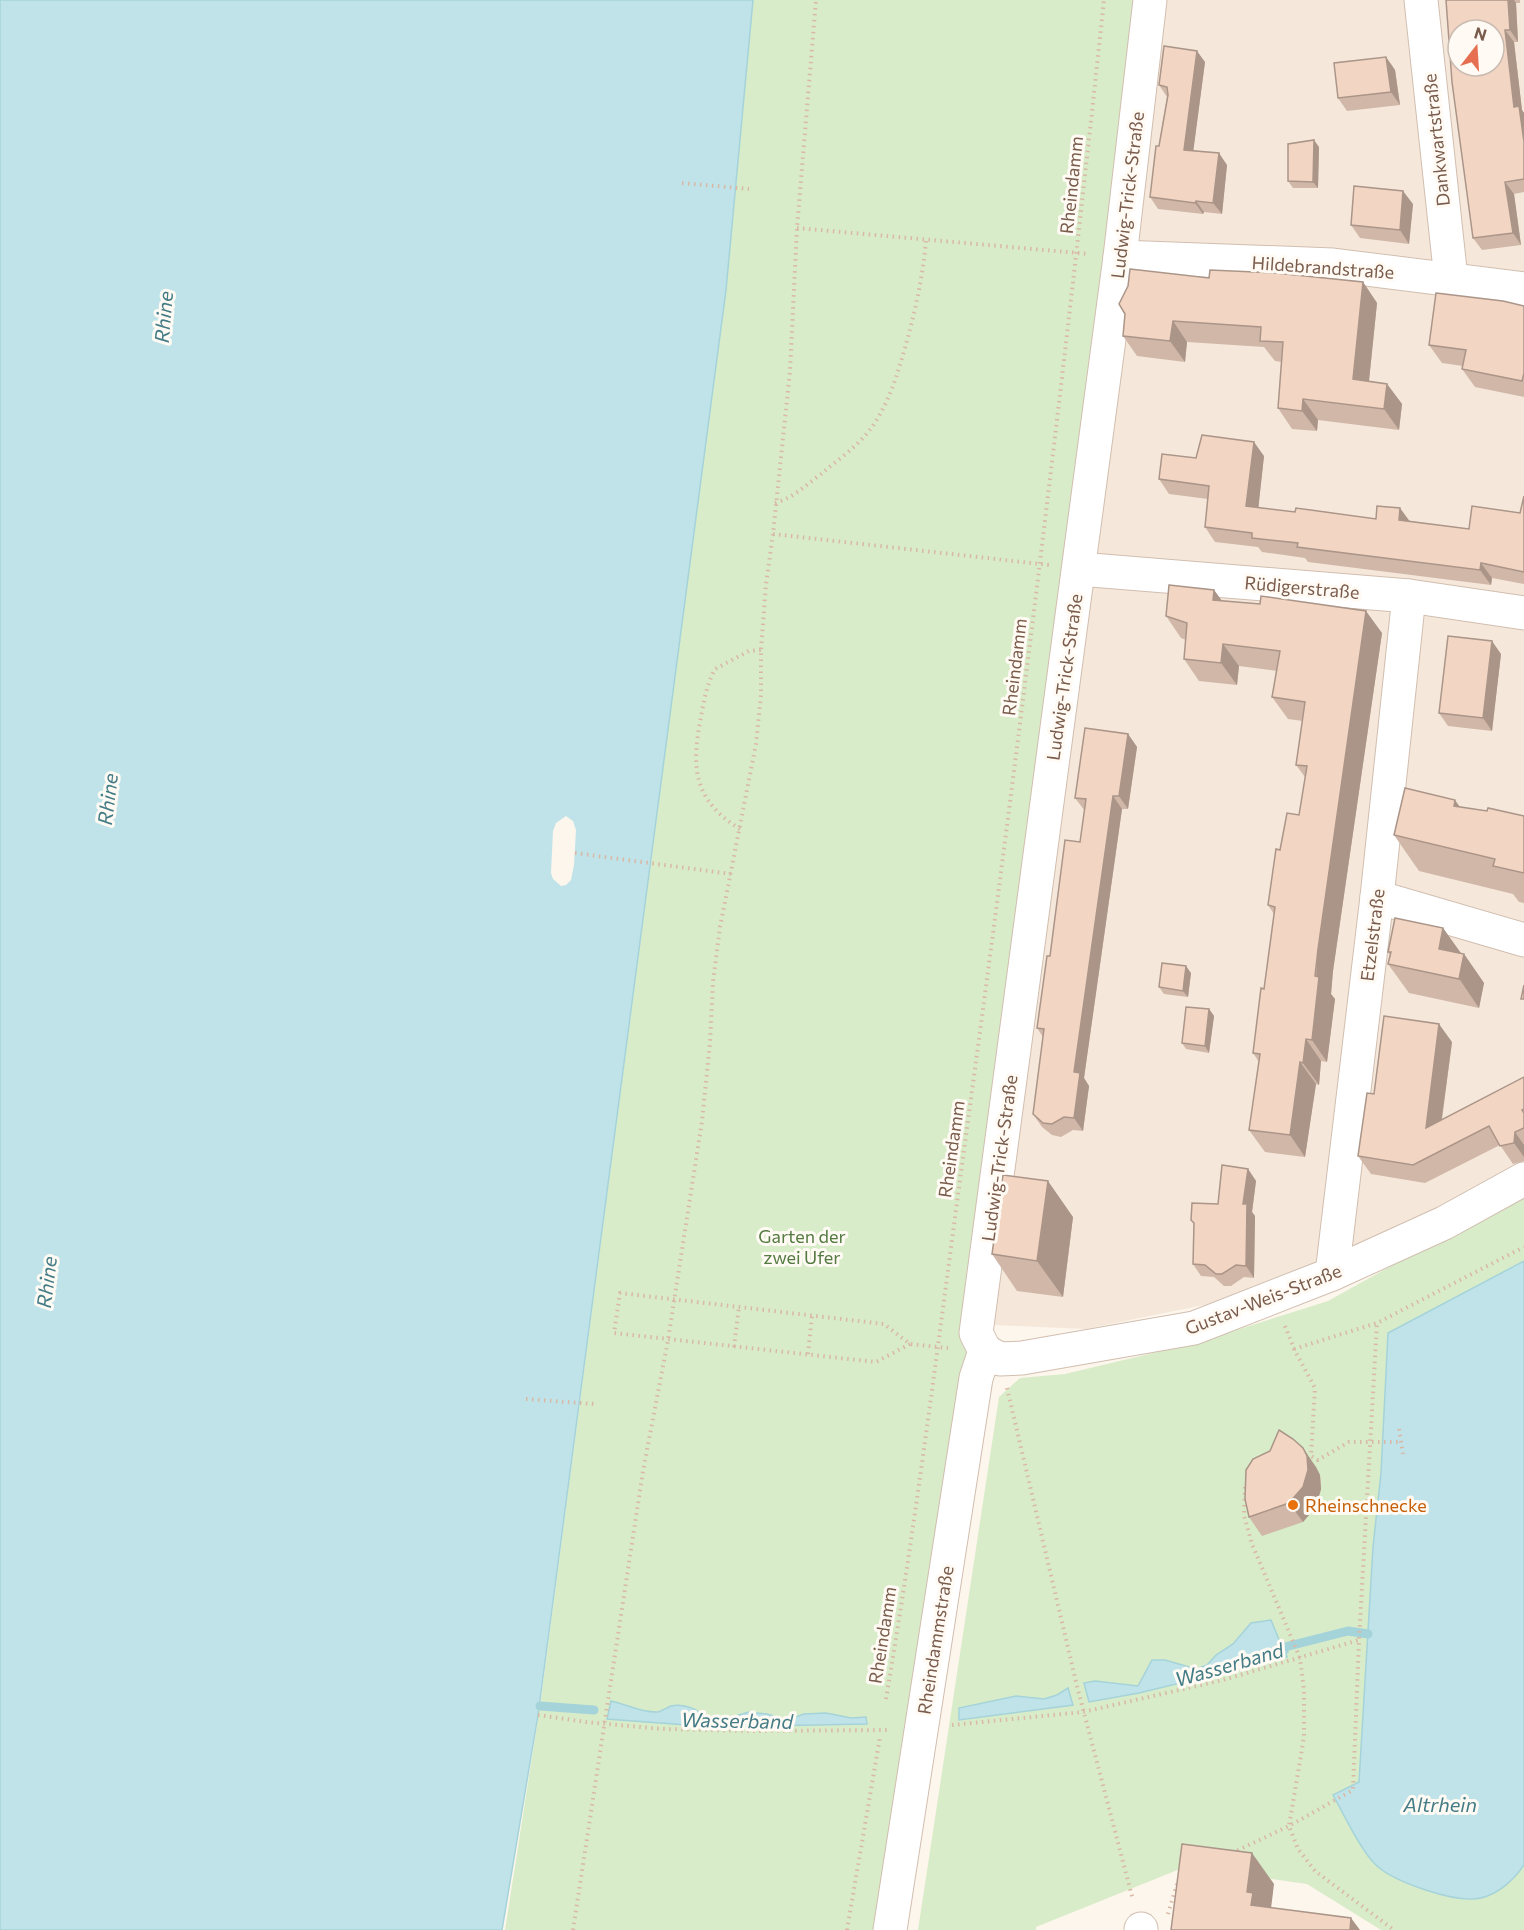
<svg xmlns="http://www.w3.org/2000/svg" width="1524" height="1930" font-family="Commissioner,sans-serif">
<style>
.residential{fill:#f5e8da;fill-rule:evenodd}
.green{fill:#d8ecc9}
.water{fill:#bfe3e8;stroke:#a5d3da;stroke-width:1.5}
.pier{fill:#fdf6ec}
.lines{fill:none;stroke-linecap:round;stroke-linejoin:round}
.stream{stroke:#a5d3da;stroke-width:9}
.minor-casing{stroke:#d1beb0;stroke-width:35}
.path{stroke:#d9b8a5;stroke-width:4;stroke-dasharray:1.5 4.5;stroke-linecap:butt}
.minor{stroke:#fff;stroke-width:33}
.wall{fill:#d1b7a8}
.shaded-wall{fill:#aa9588}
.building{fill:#f3d5c3;stroke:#aa9588;stroke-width:1.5;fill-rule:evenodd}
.food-dot{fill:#e8710a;stroke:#fffaf3;stroke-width:2}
.labels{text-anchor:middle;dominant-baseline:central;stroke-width:6;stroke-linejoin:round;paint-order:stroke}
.street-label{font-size:18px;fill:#7a5c4d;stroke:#fffaf3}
.park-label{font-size:18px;fill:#537a41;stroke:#fffaf3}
.food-label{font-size:18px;fill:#c56008;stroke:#fffaf3;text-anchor:start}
.water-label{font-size:20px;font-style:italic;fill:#437c86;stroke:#fffaf3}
</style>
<rect width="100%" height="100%" fill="#fdf6ec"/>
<path class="residential" d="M1150,0h374v1165l-120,61 -161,71 -157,32 -92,-4 76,-630zM1458,30h36v36h-36z"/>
<g class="green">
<path d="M753,0h397l-80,695 -76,630 -36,59 -83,546h-370l35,-224 186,-1416z"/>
<path d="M1524,1192v738h-143l-74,-46 -122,-17 -149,60v3h-118l81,-533 21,-19 45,-4 130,-31 133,-42z"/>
</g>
<g class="water">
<path d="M0,0h753l-27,290 -188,1425 -36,215h-502z"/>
<path d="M1524,1261v604c-10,15 -26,29 -43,33 -25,6 -86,-16 -104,-32 -15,-13 -34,-53 -44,-71l26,-13 14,-235 8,-74 7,-140z"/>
<path d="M1271,1620l9,22h4l4,10 -2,1 1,4 -148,36 -50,9 -5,-19 11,-2 43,5 14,-26h13l31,9 11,-4 9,-10 17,-11 18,-21z"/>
<path d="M1068,1688l5,17 -114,15v-12l57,-12 28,3 13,-4z"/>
<path d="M611,1701c15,3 30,12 47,11 4,-1 8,-4 13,-6 17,-4 30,7 44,16l34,-10 18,2 20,6 17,-6 22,-1 25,5 15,-1 1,7 -153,3 -107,-8z"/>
</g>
<path class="pier" d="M566,816l7,5 3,9 -2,35 -3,15 -5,5 -5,1 -8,-7 -2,-6 2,-42 3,-8z"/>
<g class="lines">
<g class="stream">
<path d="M1277,1649l71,-18 20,3"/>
<path d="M540,1706l54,4"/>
</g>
<defs>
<g id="minor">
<path d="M1421,0l30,279"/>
<path d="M1120,257l213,8 191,24"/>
<path d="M1079,569l330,27 115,17"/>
<path d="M1377,897l147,43"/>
<path d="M1332,1274l45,-377 32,-301"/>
<path d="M985,1351l-9,-18 144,-1076 30,-257"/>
<path d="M985,1351l15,8 22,-1 172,-30 138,-54 112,-51 80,-44"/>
<path d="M1141,1929v1"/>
<path d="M890,1930l86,-552 9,-27"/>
</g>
</defs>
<use href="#minor" class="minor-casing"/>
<g class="path">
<path d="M682,183l67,6"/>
<path d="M797,228l292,26"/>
<path d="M775,503c18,-5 31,-18 46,-29 18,-15 40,-30 53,-50 16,-24 23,-49 31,-76 10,-36 18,-71 21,-108"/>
<path d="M773,534l276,31"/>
<path d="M740,829c-47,-29 -49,-62 -39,-112 3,-17 6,-33 14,-48l34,-18 12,-1"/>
<path d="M575,853l156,21"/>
<path d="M1285,1326l9,23 21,39 -4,68 7,4 31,-18h52"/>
<path d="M910,1344l-34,18 -262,-29 6,-40 264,31 26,20 38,4"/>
<path d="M734,1347l5,-40"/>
<path d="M1294,1349l83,-26 147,-76"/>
<path d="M808,1354l4,-38"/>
<path d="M1007,1388l70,298 56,214"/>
<path d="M526,1399l68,5"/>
<path d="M1399,1429l4,25"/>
<path d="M1245,1487l-1,28 8,29 48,114 4,32v47l-15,89 9,23 17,22 79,59"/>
<path d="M886,1699c32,-189 55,-380 81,-571 51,-375 97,-751 137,-1128"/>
<path d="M538,1715l48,7 76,7 88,2 141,-1"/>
<path d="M952,1725l131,-13 140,-32 136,-40"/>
<path d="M1232,1853l57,-27 64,-36 6,-150 18,-317"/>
<path d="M1168,1914l9,-30"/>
<path d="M573,1930l70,-459 25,-131 34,-219 8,-78 3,-61 7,-55 36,-183 5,-49v-45l5,-66 7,-50 17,-163 7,-143 19,-228"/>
<path d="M847,1930l33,-193"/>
</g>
<use href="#minor" class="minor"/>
</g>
<g class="wall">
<path d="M1446,0h74v3h-4l2,39h-4l8,68 2,3v79l-10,2 7,51 -39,5 -9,-12z"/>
<path d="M1386,57l9,13 5,35 -53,6 -9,-13z"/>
<path d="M1205,62l-12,89 34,14 -5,49 -18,-2 -1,2 -45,-5 -8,-12 17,-100 -8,-12z"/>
<path d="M1319,147l-1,41h-25l-5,-7z"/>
<path d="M1413,204l-4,40 -49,-6 -9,-13z"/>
<path d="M1209,278l154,4 14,21 -8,78 18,3 15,20 -3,26 -81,-10 -1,11 -25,-2 -14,-21 4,-46 -7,-1 -11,-14 -77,-5 -2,20 -48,-6 -14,-20z"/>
<path d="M1524,306v91l-49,-10 -13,-18 1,-3 -21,-3 -13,-18z"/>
<path d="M1264,456l-6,52 37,4 114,9 60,8 51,-16 4,-17v88l-32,-6 -1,7 -183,-23 -3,-4 -43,-6 -4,-5 -43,-5 -10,-15 3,-28 -39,-5 -10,-15 37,-21z"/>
<path d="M1214,590l8,11 160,32 -49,338 -2,23 4,5 -8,63 -6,-1 -2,24 -3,-1 -11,73 -40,-5 -16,-22 10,-68 -6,-9 11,-64 10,-75 -6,-9 12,-55 19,-35 6,-38 -9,-12 7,-44 -15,-2 -16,-22 5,-26 -38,-5 -2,19 -38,-4 -15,-22 2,-19 -5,-2 -15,-22z"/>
<path d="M1501,654l-9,77 -44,-5 -9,-13z"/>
<path d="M1128,734l9,13 -9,62h-6l-38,269 5,8 -6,45 -10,-1 -12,7 -9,-2 -10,-8 -9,-13 10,-77 -6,-9 13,-72 30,-114 5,-31 -10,-13z"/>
<path d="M1460,807l64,9v87l-5,-1 -6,-8 -94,-23 -25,-36z"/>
<path d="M1443,928l18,26h3l20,29 -5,25 -70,-15 -21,-29 2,-9 -2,-3z"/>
<path d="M1191,973l-3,24 -24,-3 -5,-7z"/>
<path d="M1209,1009l5,7 -5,37 -23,-4 -4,-6z"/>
<path d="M1452,1042l-10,78 82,-43v84l-11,3 -13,-19 -75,38 -54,-9 -13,-18 16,-62z"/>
<path d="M1248,1169l8,12 -4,31 3,4 -1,62 -10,-1 -13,9h-7l-10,-9 -13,-1 -8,-12 1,-40 -3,-4 27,-16z"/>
<path d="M1073,1217l-10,80 -46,-6 -25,-37z"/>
<path d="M1316,1467l4,8 1,14 -5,18 -13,15 -41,14 -13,-19z"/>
</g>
<g class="shaded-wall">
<path d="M1508,0h6l2,3 2,39 -8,-12z"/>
<path d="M1505,30l9,12 8,68 2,3v29l-10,-35z"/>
<path d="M1197,51l8,11 -13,99 -8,-11z"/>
<path d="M1386,57l9,13 5,35 -9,-13z"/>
<path d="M1314,140l5,7 -1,41 -5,-6z"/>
<path d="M1219,153l8,12 -5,49 -9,-11z"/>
<path d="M1505,182l9,12 7,51 -8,-12z"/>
<path d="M1403,191l10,13 -4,40 -9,-14z"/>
<path d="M1196,201l8,11 -1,2 -8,-11z"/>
<path d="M1363,282l14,21 -10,97 -14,-21z"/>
<path d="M1173,321l14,21 -2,20 -15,-21z"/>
<path d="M1387,384l15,20 -3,26 -15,-21z"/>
<path d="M1303,399l15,21 -1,11 -15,-20z"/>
<path d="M1254,442l10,14 -7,65 -11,-15z"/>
<path d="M1400,508l11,15 -12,-3z"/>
<path d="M1481,563l11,15 -1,7 -11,-15z"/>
<path d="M1214,590l16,22 -17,-12z"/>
<path d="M1366,611l16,22 -49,338 -2,23 4,5 -8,63 -15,-22 6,-91z"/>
<path d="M1492,641l9,13 -9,77 -9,-13z"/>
<path d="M1223,644l16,22 -2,19 -16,-22z"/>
<path d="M1128,734l9,13 -9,62 -9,-13z"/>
<path d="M1113,796l9,13 -38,269 5,8 -6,45 -9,-13v-46z"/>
<path d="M1455,800l25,36 -26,-30z"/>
<path d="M1443,928l20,28 1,-2 20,29 -5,25 -40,-59z"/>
<path d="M1186,966l5,7 -3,24 -5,-6z"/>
<path d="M1209,1009l5,7 -5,37 -4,-7z"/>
<path d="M1439,1024l13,18 -14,104 -12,-18z"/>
<path d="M1306,1039l15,22 -2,24 -16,-22z"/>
<path d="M1300,1062l16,22 -11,73 -15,-22z"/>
<path d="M1515,1132l9,13v12l-10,-14z"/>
<path d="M1248,1169l8,12 -4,31 3,4 -1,62 -8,-12 -3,-62z"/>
<path d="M1048,1181l25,36 -10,80 -26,-36z"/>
<path d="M1303,1448l13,19 4,8 1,14 -5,18 -13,15 -14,-19z"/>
<path d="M1252,1853l22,31 -4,33 -19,-12 -4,-13z"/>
<path d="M1351,1918l9,12h-10z"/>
</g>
<g class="building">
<path d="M1446,0h62l2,30h-5l9,77 5,-1 5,36v37l-19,3 8,51 -40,5 -21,-156zM1458,30h36v36h-36z"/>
<path d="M1164,46l33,5 -13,99 35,3 -6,50 -17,-2 -1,2 -45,-6 6,-51h3l9,-51 -1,-8 -8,-2z"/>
<path d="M1386,57l5,35 -53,6 -4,-35z"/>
<path d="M1314,140l-1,42 -25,-1v-37z"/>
<path d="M1354,186l49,5 -3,39 -49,-5z"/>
<path d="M1130,269l79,9 1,-8 66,3 87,9 -10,97 34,5 -3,25 -81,-10 -1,12 -24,-3 5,-66 -23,-1 1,-14 -88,-6 -3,20 -47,-5 2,-22 -6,-10 9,-18z"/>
<path d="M1436,293l67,8 21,5v67l-2,8 -60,-12 4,-19 -37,-5z"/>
<path d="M1202,435l52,7 -8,64 49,6 1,-4 80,11 1,-13 23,2 -1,12 70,9 3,-23 48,7 4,-17v76l-43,-9 -1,7 -183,-23 1,-4 -46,-5v-5l-47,-6 4,-41 -50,-7 3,-25 34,4z"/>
<path d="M1169,585l45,5 -1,10 47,4 1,-8 105,15 -48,338 -3,27 4,1 -7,63 -6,-1 -3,24 -3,-1 -10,73 -41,-5 11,-76 -7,-1 8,-65 3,1 11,-82 -7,-2 8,-56 4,1 7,-37 12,2 8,-49 -11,-1 9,-63 -33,-5 8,-46 -57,-7 -2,19 -37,-4 3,-36 -21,-7z"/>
<path d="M1448,636l44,5 -9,77 -44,-5z"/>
<path d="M1085,728l43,6 -9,62h-6l-39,276 6,1 -6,45 -10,-1 -12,7 -9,-1 -10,-9 11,-85 -7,-1 10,-72h3l15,-116 15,2 6,-43 -11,-1z"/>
<path d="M1405,788l50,12 -1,6 33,5 1,-3 36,8v57l-31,-7 2,-7 -101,-24z"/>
<path d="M1395,918l48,10 -4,21 25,5 -5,25 -71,-15 3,-12h-3z"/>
<path d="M1162,963l24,3 -3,25 -24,-4z"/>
<path d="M1524,985v14h-3z"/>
<path d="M1186,1007l23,2 -4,37 -23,-3z"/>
<path d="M1384,1016l55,8 -13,104 98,-51v32l-2,1 2,3v15l-9,4 -1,11 -14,3 -11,-20 -76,39 -55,-9 9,-63 7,1z"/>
<path d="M1222,1165l26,4 -5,35h4l-1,62 -10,-1 -14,9h-6l-11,-9 -12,-1 1,-41 -3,-3 1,-17 26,1z"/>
<path d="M1003,1175l45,6 -11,80 -45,-7z"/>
<path d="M1279,1430l14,9 10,9 4,8 1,14 -5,17 -14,16 -40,14 -4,-18 1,-29 7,-11 17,-8z"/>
<path d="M1182,1844l70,9 -5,39 6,1 -2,12 100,13 -1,12h-179z"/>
</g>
<circle class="food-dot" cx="1293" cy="1505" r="6"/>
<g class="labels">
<g class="street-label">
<text transform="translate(1436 140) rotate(-96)">Dankwartstraße</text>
<text transform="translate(1071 185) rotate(-84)">Rheindamm</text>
<text transform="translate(1127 195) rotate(-83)">Ludwig-Trick-Straße</text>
<text transform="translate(1323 267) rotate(4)">Hildebrandstraße</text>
<text transform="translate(1302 587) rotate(5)">Rüdigerstraße</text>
<text transform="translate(1014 667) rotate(-83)">Rheindamm</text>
<text transform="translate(1064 677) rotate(-82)">Ludwig-Trick-Straße</text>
<text transform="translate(1372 935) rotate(-83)">Etzelstraße</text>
<text transform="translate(951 1149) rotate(-82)">Rheindamm</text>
<text transform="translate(999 1158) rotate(-82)">Ludwig-Trick-Straße</text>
<text transform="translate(1263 1299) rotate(-21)">Gustav-Weis-Straße</text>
<text transform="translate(882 1635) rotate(-81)">Rheindamm</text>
<text transform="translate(935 1640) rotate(-81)">Rheindammstraße</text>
</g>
<g class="park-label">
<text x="802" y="1236">Garten der<tspan x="802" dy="21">zwei Ufer</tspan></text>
</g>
<g class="food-label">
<text x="1305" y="1505">Rheinschnecke</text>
</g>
<g class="water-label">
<text transform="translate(163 317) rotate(-85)">Rhine</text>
<text transform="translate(107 799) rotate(-83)">Rhine</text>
<text transform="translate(46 1282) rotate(-83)">Rhine</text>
<text transform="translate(1229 1664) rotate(-16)">Wasserband</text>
<text transform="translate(737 1720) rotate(1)">Wasserband</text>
<text x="1440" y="1804">Altrhein</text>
</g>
</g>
<g transform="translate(1476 48) rotate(17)"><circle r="28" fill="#fffaf3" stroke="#cabbb1" stroke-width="1.5"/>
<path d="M0-4.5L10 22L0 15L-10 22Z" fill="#e76f51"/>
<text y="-9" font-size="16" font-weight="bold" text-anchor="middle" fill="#7a5c4d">N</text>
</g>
</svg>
